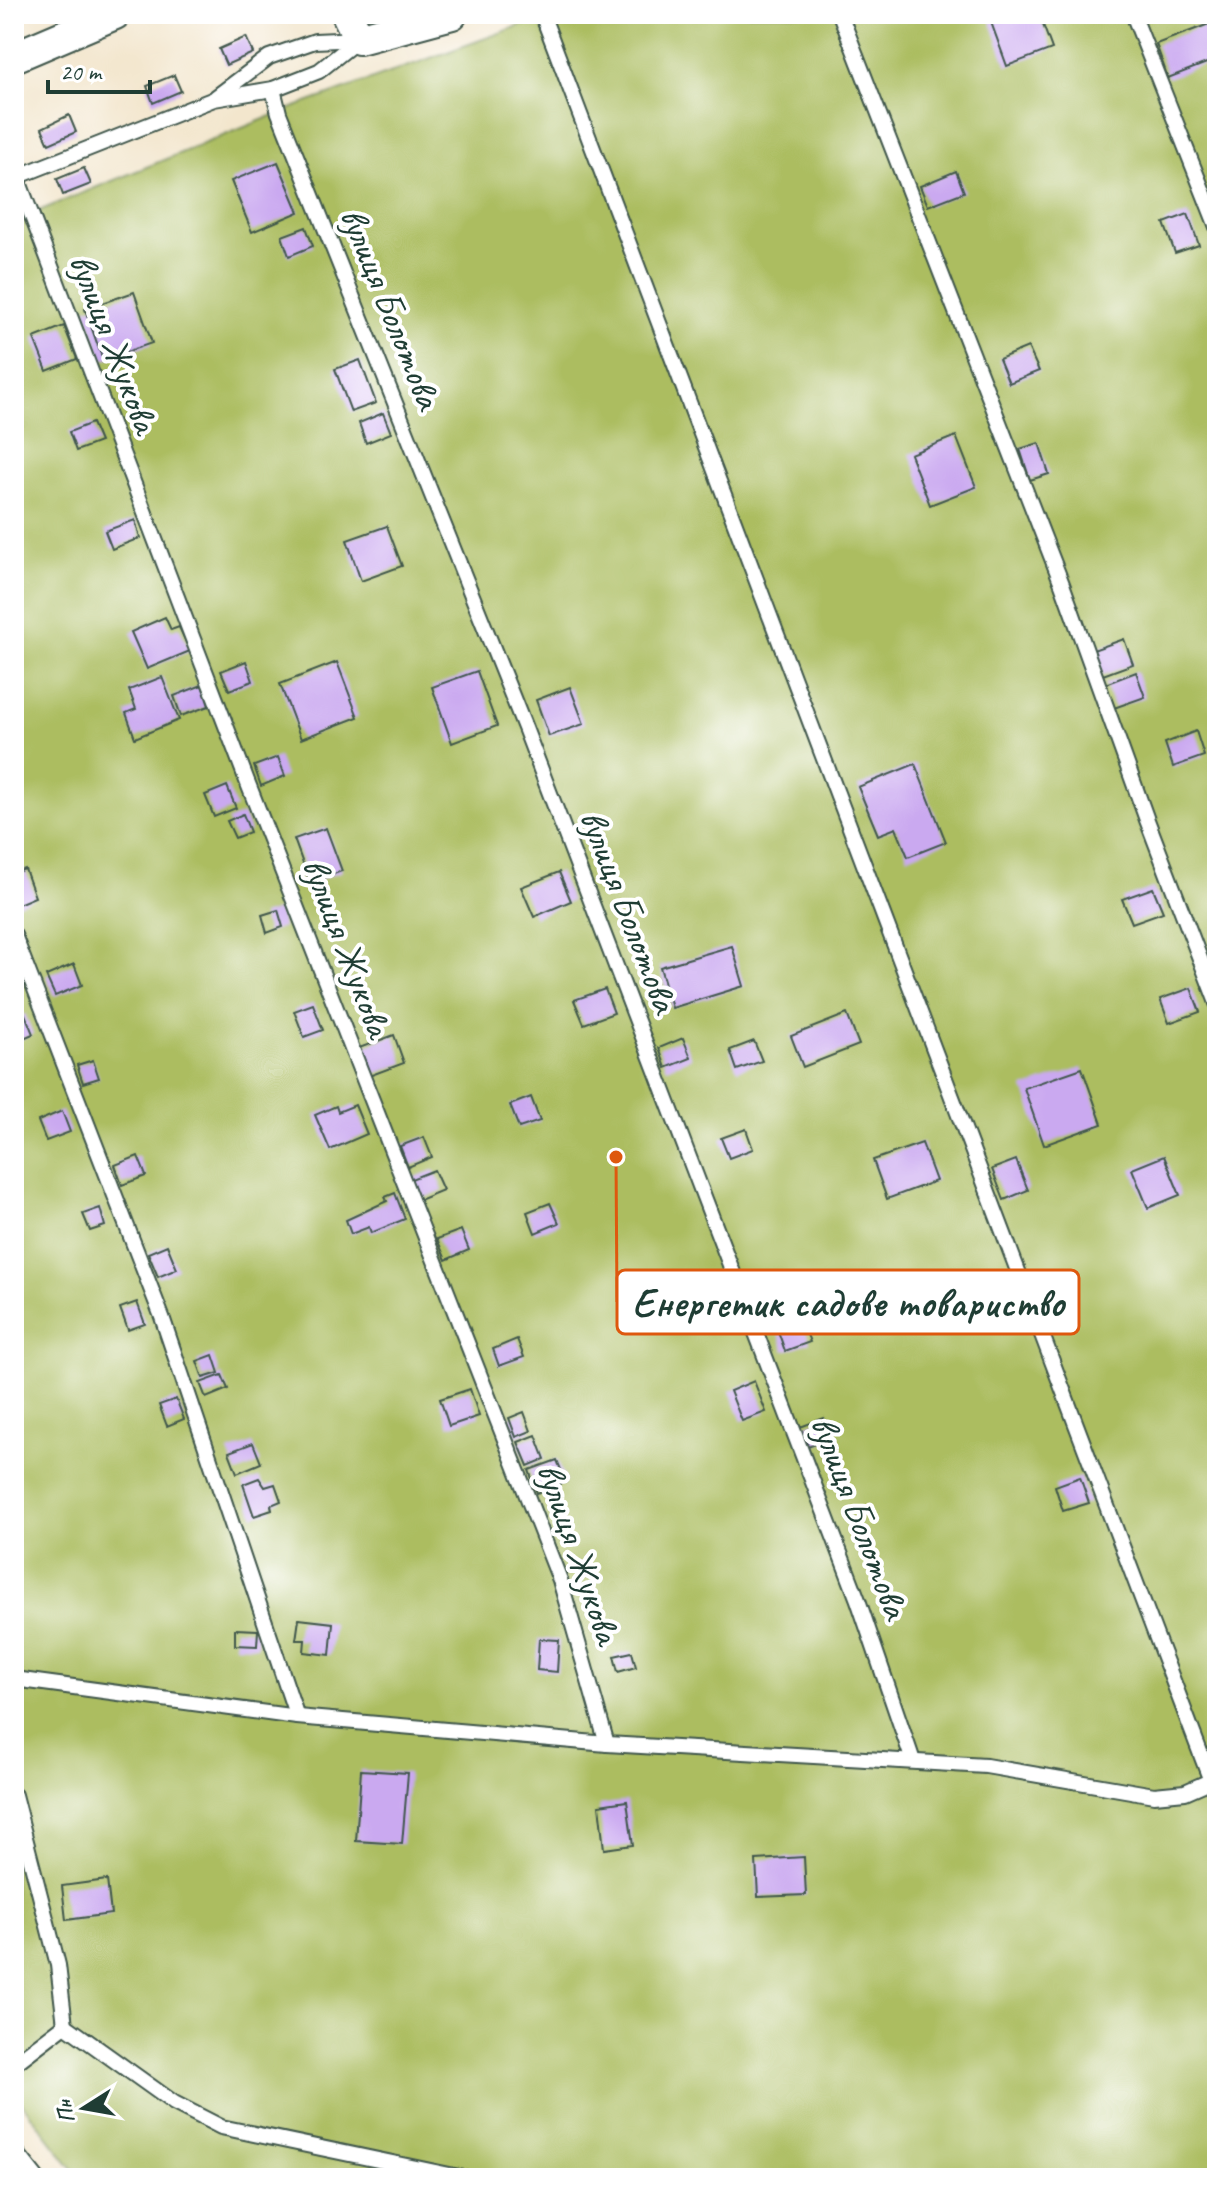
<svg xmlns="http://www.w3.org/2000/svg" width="1231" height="2192" font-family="Caveat,sans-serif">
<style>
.green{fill:#acbd60;stroke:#667d4a;stroke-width:2}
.building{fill:#caa9f0}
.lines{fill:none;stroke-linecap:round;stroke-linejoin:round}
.service-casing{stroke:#3f564b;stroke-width:18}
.minor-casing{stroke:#3f564b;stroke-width:34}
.service{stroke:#fff;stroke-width:14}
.minor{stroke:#fff;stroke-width:30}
.labels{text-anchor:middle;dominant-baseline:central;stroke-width:8;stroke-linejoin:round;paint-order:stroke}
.street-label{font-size:38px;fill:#1f3d34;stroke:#fff}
.leader{fill:none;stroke:#de580e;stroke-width:3}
.callout-dot{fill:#de580e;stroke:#fff;stroke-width:3}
.callout{fill:#fff;stroke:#de580e;stroke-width:3}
.callout-label{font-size:40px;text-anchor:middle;font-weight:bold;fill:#1f3d34}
</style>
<rect width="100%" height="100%" fill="#fff"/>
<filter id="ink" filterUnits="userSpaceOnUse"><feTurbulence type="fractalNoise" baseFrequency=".0125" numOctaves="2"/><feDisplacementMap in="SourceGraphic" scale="16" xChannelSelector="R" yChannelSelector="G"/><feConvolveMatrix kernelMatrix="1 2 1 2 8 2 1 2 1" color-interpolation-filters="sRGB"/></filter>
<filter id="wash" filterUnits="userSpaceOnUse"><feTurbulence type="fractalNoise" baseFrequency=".006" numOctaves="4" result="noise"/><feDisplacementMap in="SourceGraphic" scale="32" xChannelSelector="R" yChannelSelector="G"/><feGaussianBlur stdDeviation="1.8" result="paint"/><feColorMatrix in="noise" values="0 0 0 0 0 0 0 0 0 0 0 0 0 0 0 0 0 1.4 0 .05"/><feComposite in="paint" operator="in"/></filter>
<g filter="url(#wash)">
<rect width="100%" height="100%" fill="#f3e6cd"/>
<path class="green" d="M552,14h665v2164h-1137l-66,-85v-1872l265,-108z"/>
<g id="blocks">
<g class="building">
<path d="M988,14h51l13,35 -45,17z"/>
<path d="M1217,21v38l-49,19 -12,-34z"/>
<path d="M246,37l7,16 -27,12 -7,-16z"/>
<path d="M174,75l7,16 -28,12 -6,-17z"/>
<path d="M69,115l7,17 -27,12 -7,-16z"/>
<path d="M278,162l21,50 -47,20 -21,-51z"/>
<path d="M84,168l7,16 -28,11 -6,-16z"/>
<path d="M956,171l8,21 -36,14 -8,-20z"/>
<path d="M1188,214l11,31 -24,8 -11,-30z"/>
<path d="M306,227l7,19 -24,10 -7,-20z"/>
<path d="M134,292l18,51 -49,17 -18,-51z"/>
<path d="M64,326l13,33 -30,12 -13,-33z"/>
<path d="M1028,347l11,24 -30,12 -10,-24z"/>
<path d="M360,360l16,43 -25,9 -16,-43z"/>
<path d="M383,413l8,20 -25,10 -7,-20z"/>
<path d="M92,423l8,19 -24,9 -7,-19z"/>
<path d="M956,436l20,51 -46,18 -20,-51z"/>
<path d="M1039,443l10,31 -19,6 -10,-31z"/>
<path d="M135,520l5,18 -28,11 -7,-18z"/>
<path d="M387,526l15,40 -41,15 -14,-41z"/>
<path d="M165,617l6,13 8,-3 11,24 -43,18 -16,-37z"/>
<path d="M1124,639l9,25 -30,11 -10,-25z"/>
<path d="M246,661l7,20 -24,9 -8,-19z"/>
<path d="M337,662l21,55 -57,22 -21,-55z"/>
<path d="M477,671l20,55 -45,17 -20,-56z"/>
<path d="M1136,672l9,25 -31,11 -9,-24z"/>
<path d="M162,677l17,43 -44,18 -9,-25 10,-4 -7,-19z"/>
<path d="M202,685l7,21 -28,10 -7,-20z"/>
<path d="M570,687l14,37 -35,12 -13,-36z"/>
<path d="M1196,731l8,25 -31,11 -8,-24z"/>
<path d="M278,757l7,19 -24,10 -7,-20z"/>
<path d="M915,764l31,78 -38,15 -12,-29 -18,7 -20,-48z"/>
<path d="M227,786l9,22 -22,9 -9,-22z"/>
<path d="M243,814l7,18 -15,6 -8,-17z"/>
<path d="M326,828l16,43 -32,12 -16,-44z"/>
<path d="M25,869l10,28 -19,8 -2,-7v-25z"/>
<path d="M559,872l12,29 -37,16 -13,-30z"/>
<path d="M1153,888l10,24 -31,11 -10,-24z"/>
<path d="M278,910l5,17 -16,6 -5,-18z"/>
<path d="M732,946l12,40 -72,22 -12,-41z"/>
<path d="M74,964l8,21 -27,11 -9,-20z"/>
<path d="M1191,988l9,24 -31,11 -9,-24z"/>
<path d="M605,989l9,24 -30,11 -10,-24z"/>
<path d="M313,1004l10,26 -19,7 -10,-26z"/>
<path d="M25,1014l8,20 -19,8v-24z"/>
<path d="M847,1014l12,31 -56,22 -12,-31z"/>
<path d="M394,1035l10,28 -35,13 -10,-28z"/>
<path d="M683,1038l8,20 -25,10 -7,-20z"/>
<path d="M754,1041l8,20 -25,9 -7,-20z"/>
<path d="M93,1060l6,18 -16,5 -6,-18z"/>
<path d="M1082,1068l20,56 -58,21 -20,-57z"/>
<path d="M531,1097l9,24 -21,7 -9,-23z"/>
<path d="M355,1105l12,29 -37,16 -15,-35 21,-9 2,6z"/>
<path d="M62,1111l8,21 -24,9 -8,-20z"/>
<path d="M746,1129l7,20 -24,9 -8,-20z"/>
<path d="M424,1137l8,20 -24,10 -8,-21z"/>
<path d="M922,1143l14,38 -49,18 -14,-39z"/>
<path d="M138,1156l8,20 -24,9 -7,-20z"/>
<path d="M1164,1156l16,39 -32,13 -16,-39z"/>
<path d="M1016,1160l12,30 -24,10 -12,-31z"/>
<path d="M434,1170l9,20 -24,10 -8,-21z"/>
<path d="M395,1193l10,26 -34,14 -2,-6 -18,7 -5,-14 41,-19 -2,-4z"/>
<path d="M550,1203l9,20 -24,10 -8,-21z"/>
<path d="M100,1208l5,18 -15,5 -7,-17z"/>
<path d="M461,1230l8,20 -23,10 -9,-21z"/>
<path d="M167,1245l10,24 -19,8 -10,-24z"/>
<path d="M137,1302l8,22 -17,6 -8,-22z"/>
<path d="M802,1322l8,20 -25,9 -7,-20z"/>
<path d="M517,1339l7,18 -25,9 -6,-17z"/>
<path d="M213,1355l6,18 -16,5 -6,-17z"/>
<path d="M222,1375l6,14 -22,9 -6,-15z"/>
<path d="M754,1381l12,31 -24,9 -12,-30z"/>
<path d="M470,1389l9,27 -30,10 -9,-27z"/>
<path d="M176,1399l8,20 -17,7 -8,-21z"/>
<path d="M524,1412l7,19 -15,6 -7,-19z"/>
<path d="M824,1418l7,20 -23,9 -8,-20z"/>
<path d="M536,1435l9,24 -17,7 -10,-24z"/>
<path d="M253,1443l8,20 -24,10 -8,-21z"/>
<path d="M557,1460l9,22 -29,11 -8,-23z"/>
<path d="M1080,1477l9,26 -26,8 -8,-25z"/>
<path d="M259,1478l6,9 10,-3 6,17 -10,4 1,5 -18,6 -11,-32z"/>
<path d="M299,1619l34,4 -3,32 -26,-3 1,-12h-9z"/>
<path d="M235,1629l23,1 -1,16 -22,-1z"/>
<path d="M539,1639l20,1 -2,32 -20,-2z"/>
<path d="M632,1652l4,15 -18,5 -4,-16z"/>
<path d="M361,1770l47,3 -6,71 -46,-3z"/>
<path d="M627,1801l6,44 -29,4 -5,-44z"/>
<path d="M804,1857l2,38 -48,2 -2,-37z"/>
<path d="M107,1880l4,34 -45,6 -4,-34z"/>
</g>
</g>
</g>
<g filter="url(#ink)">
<use href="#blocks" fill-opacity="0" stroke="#3f564b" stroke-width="2"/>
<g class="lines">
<defs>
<g id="service">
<path d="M542,14l669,1767"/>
<path d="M840,14l222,570 85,236 70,183"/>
<path d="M1133,14l84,213"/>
<path d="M273,89l6,24 246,615 333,872 55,161"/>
<path d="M216,97l53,-40 46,-16 44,-2"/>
<path d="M17,177l230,604 313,799 47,164"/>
<path d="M14,178l200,-79 59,-10 46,-18 40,-32"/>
<path d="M14,935l148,382 135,400"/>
<path d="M14,1679l283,38 310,27 379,22 168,29 31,-3 32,-14"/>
<path d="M14,1795l44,170 7,60"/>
<path d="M14,2064l51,-39 109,78 47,24 243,51"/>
<path d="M14,2149l23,29"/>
</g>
<g id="minor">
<path d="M347,14l12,25 93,-25"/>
<path d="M14,57l101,-43"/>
</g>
</defs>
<use href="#service" class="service-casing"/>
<use href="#minor" class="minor-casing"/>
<use href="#service" class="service"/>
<use href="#minor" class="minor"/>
</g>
</g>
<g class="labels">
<g class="street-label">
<text transform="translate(391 308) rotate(68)">вулиця Болотова</text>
<text transform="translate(114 343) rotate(69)">вулиця Жукова</text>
<text transform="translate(629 911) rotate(69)">вулиця Болотова</text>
<text transform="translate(347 947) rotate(69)">вулиця Жукова</text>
<text transform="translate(860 1517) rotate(69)">вулиця Болотова</text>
<text transform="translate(579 1553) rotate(71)">вулиця Жукова</text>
</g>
</g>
<path class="leader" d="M616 1157L617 1302"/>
<circle class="callout-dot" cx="616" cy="1157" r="8"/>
<rect class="callout" x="617" y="1270" width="462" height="64" rx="8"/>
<g class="callout-label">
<text x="848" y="1316">Енергетик садове товариство</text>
</g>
<rect width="1231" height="2192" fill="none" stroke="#fff" stroke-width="48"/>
<g transform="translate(84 2108) rotate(259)" stroke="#ffffff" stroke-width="6" paint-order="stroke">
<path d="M0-6L14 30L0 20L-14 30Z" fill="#1f3d34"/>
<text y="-12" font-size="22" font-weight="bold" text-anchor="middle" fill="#1f3d34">Пн</text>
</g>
<path d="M48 80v12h102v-12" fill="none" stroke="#1f3d34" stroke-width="4"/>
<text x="60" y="80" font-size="24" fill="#1f3d34" stroke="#ffffff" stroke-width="6" paint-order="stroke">20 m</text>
</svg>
